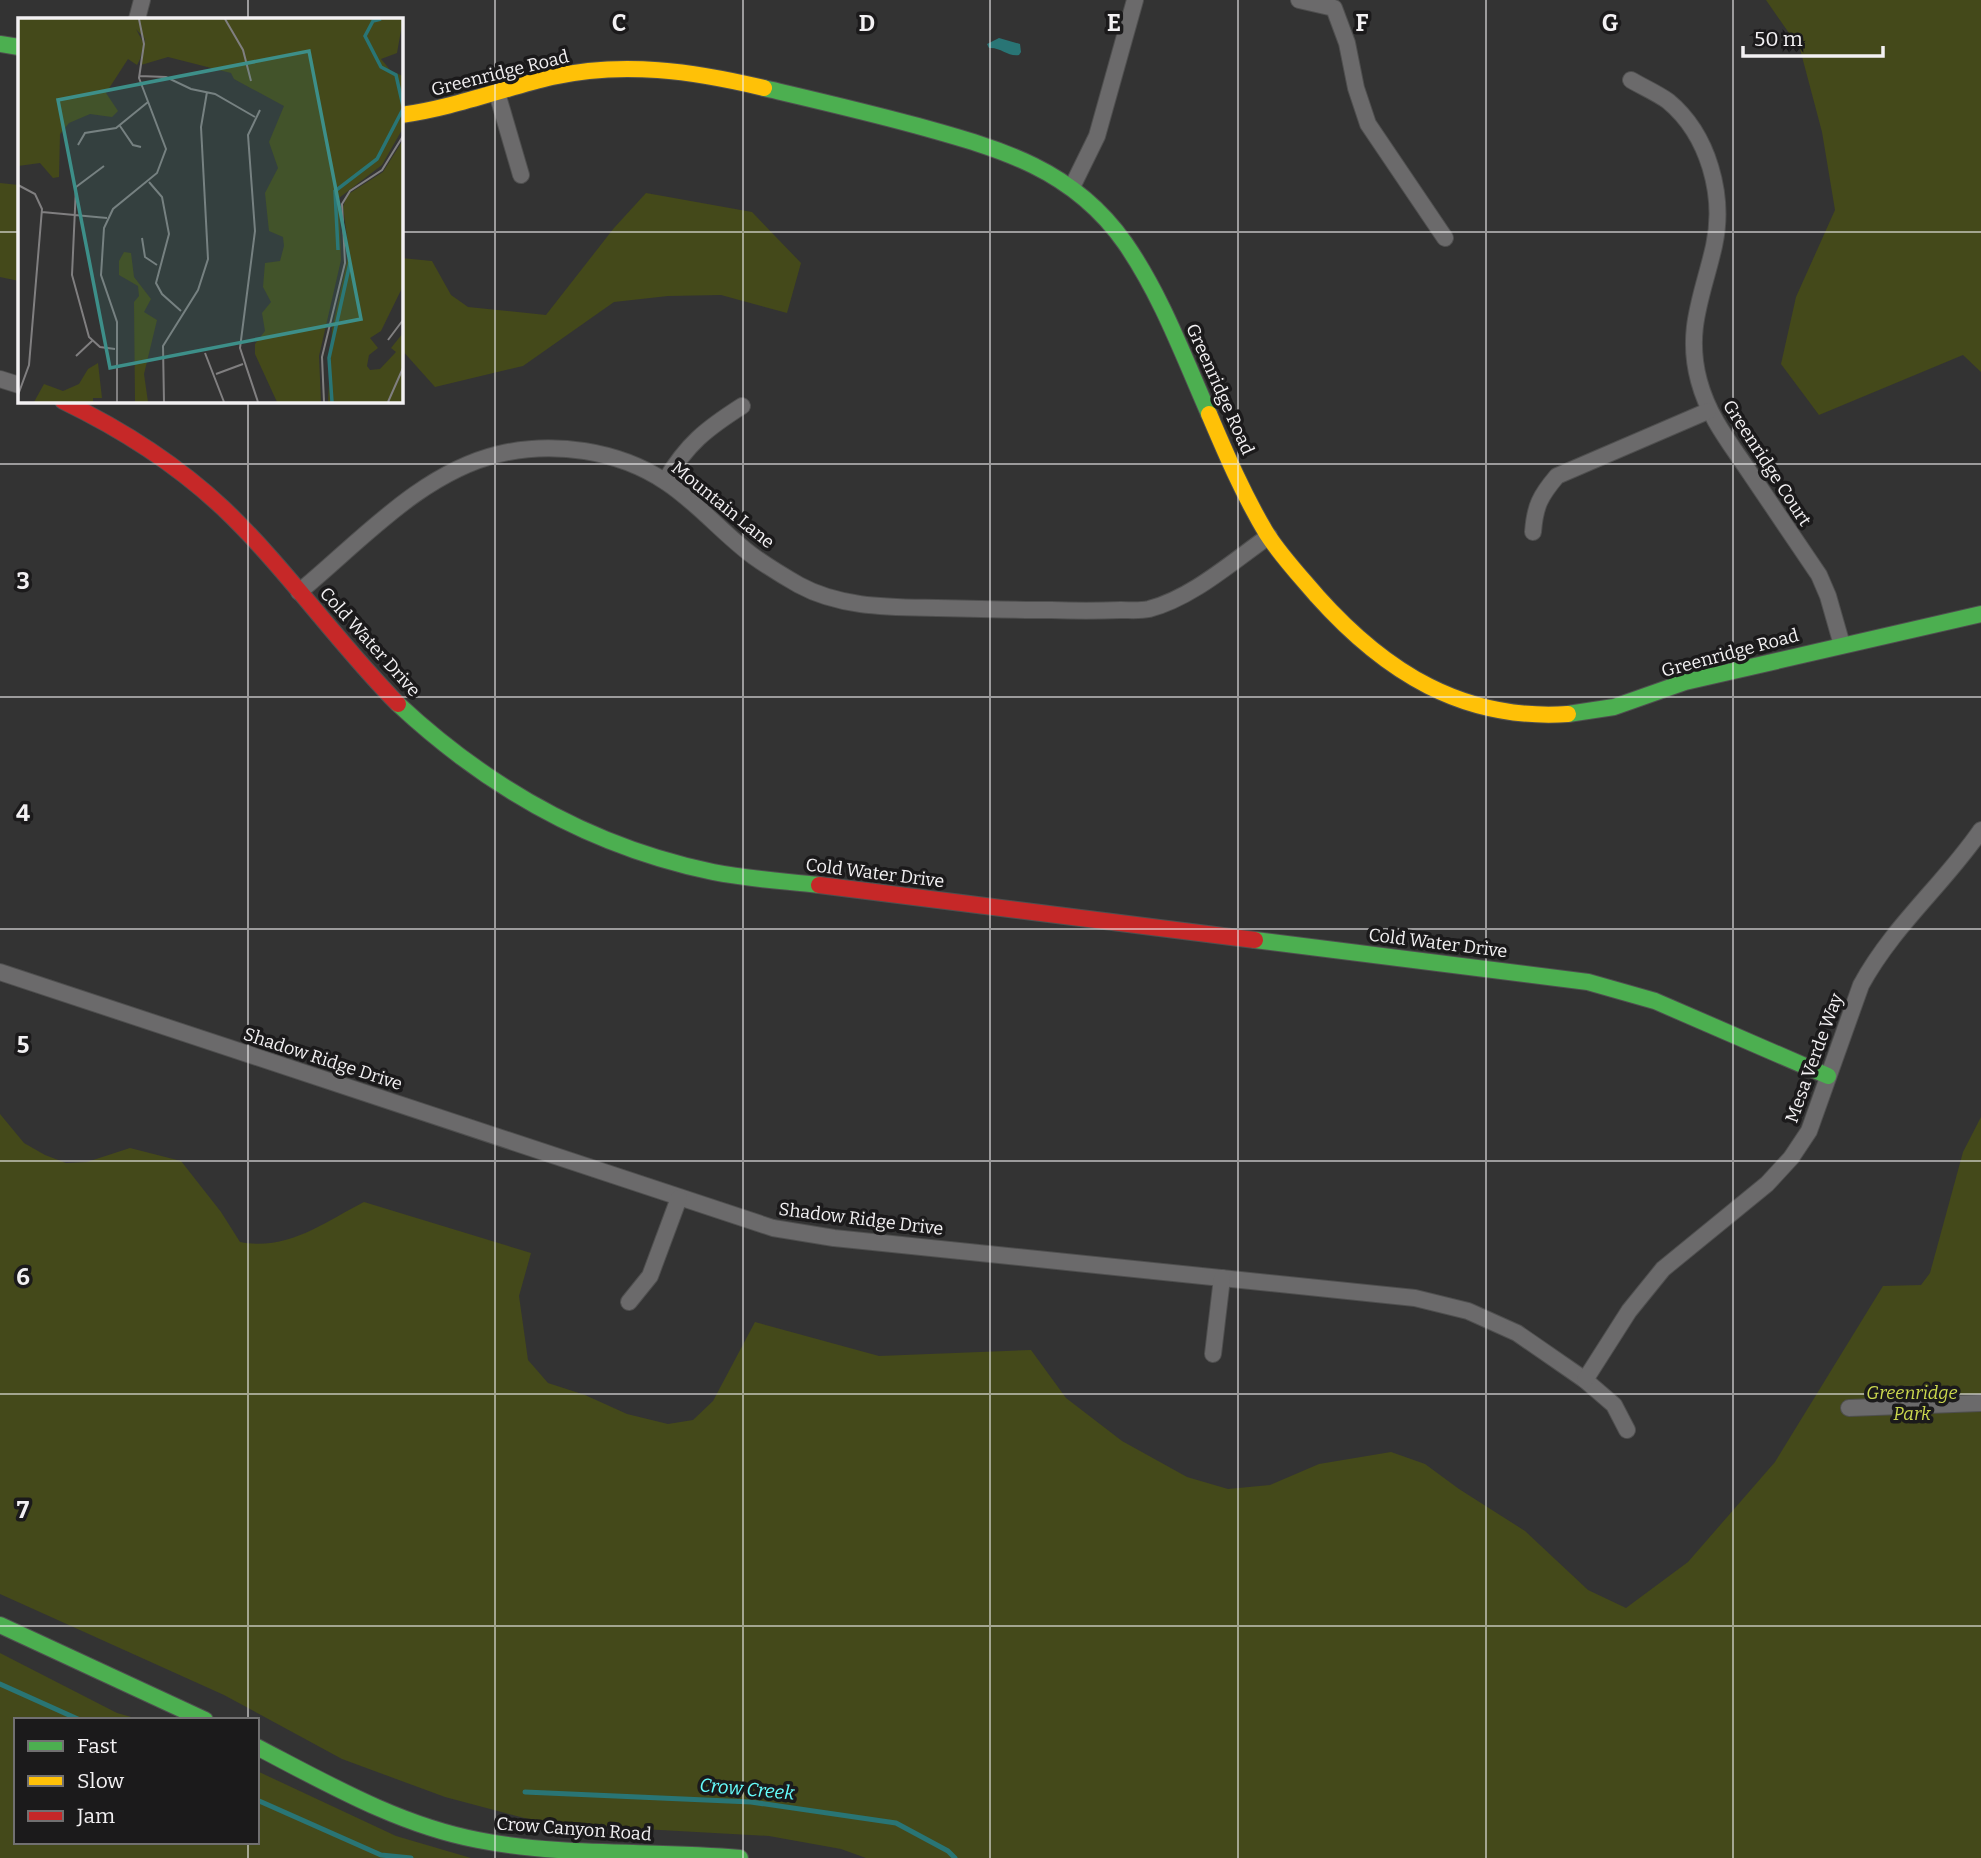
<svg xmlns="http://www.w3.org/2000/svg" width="1981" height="1858" font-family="Bitter,serif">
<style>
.green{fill:#44491a}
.water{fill:#297575}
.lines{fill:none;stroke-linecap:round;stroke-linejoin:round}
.stream{stroke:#297575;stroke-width:5}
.street-casing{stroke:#4f4f4f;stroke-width:18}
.fast-casing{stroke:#4f4f4f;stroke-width:18}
.slow-casing{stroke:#4f4f4f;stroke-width:18}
.jam-casing{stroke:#4f4f4f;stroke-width:18}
.street{stroke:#6b6a6b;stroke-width:16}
.fast{stroke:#4caf50;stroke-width:16}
.slow{stroke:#ffc107;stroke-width:16}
.jam{stroke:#c62828;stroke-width:16}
.grid{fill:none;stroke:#f3f1f3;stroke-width:2;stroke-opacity:0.55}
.labels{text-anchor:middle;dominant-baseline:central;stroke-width:7;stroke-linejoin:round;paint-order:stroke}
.street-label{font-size:18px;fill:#f3f1f3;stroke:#1b1a1b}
.park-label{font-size:18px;font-style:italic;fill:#ccd94f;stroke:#1b1a1b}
.water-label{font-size:19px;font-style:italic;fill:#65fdfd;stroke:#1b1a1b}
.inset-river{fill:none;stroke:#297575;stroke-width:3.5}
.inset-road{fill:none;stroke:#807f80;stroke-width:2}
.view{fill:#3d8f89;fill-opacity:0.15;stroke:#3d8f89;stroke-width:3.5}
.inset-edge{fill:none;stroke:#f3f1f3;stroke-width:3.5}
.grid-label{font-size:23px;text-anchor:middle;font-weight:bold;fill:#f3f1f3;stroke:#1b1a1b;stroke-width:7;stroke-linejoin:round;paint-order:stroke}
</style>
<rect width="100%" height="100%" fill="#333"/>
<g class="green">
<path d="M1766,0h215v372l-18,-17 -144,60 -38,-51 15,-67 39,-87 -13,-78 -22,-83z"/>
<path d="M0,183l19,2v96l-19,-4z"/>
<path d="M646,193l106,19 49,51 -14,50 -66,-18 -53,1 -54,6 -91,64 -88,21 -34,-38v-91l31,3 19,34 17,12 78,8 68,-87z"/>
<path d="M0,1114l24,29 21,12 21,8 21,-1 43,-14 51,13 40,51 19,30c48,9 83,-19 124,-40l167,51 -12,43 9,64 20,23 37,12 42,19 41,10 25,-4 20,-19 42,-79 124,34 152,-6 35,48 56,43 65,36 41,12 42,-4 49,-21 72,-12 34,12 34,25 66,42 63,59 38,18 62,-46 87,-100 108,-176 38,-1 9,-12 33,-121 18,-35v741h-1115l-25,-9 -72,-13 -127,-7 -114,-10 -83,-22 -103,-38 -118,-64 -224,-101z"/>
<path d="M0,1653l117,60 25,7h-126v122h241v-71l139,65 75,22h-471z"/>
</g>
<path class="water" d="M999,38l21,6 1,8 -2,3c-11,2 -18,-8 -30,-7l-2,-4z"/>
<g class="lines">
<g class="stream">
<path d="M0,1684l80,36"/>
<path d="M525,1792l226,10 145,21 52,28 7,7"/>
<path d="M257,1800l124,55 30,3"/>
</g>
<defs>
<g id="street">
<path d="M1299,0l35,8 13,35 9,45 12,36 77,114"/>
<path d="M137,19l5,-19"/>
<path d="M1631,80c12,7 26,13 37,21 41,34 57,95 46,145 -11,49 -29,84 -15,135 10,37 31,62 51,92 23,34 46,68 69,102l9,21 14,49"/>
<path d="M497,93l24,82"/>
<path d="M1072,187l25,-51 38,-136"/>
<path d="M0,379l19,6"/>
<path d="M665,481c22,-37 41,-52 77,-75"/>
<path d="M1533,532c2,-26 7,-36 24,-56l151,-65"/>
<path d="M299,592c61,-50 121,-119 200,-138 55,-13 119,-4 167,28 32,21 56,51 87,74 14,10 30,20 46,29 42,23 91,22 138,23 38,1 76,2 114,2 23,1 47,1 70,0 9,0 19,1 28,-1 43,-11 84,-48 120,-73"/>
<path d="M0,972l773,256 61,10 581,60 53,13 49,22 68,47 29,25 13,25"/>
<path d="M629,1302l21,-26 29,-78"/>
<path d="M1213,1354l9,-76"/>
<path d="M1585,1380l44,-69 34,-42 104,-85 24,-26 18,-27 52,-146c32,-59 83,-101 120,-155"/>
<path d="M1849,1408l132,-5"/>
</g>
<g id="fast">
<path d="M0,44l19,3"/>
<path d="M764,88c51,12 103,24 154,38 83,23 155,43 207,117 36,52 58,112 84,171"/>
<path d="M398,704c89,83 194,143 315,168 35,7 71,9 106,13"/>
<path d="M1568,714l46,-7 71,-25 296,-68"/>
<path d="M1255,940l333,42 67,19 173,75"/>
<path d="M0,1625l205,95"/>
<path d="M257,1747c71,37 142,78 221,93 86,17 175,10 262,18"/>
</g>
<g id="slow">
<path d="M401,115c52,-7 100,-26 151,-38 71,-16 141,-6 212,11"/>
<path d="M1209,414c17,40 35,82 58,120 14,22 33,42 50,62 68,76 146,125 251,118"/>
</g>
<g id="jam">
<path d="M63,401c58,28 112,62 160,107 63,60 113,133 175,196"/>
<path d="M819,885l436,55"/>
</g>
</defs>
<use href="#street" class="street-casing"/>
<use href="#fast" class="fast-casing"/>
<use href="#slow" class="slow-casing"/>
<use href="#jam" class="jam-casing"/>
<use href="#street" class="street"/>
<use href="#fast" class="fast"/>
<use href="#slow" class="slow"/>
<use href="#jam" class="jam"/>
</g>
<path class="grid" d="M248,0v19M495,0v1858M743,0v1858M990,0v1858M1238,0v1858M1486,0v1858M1733,0v1858M0,232h19M401,232h1580M248,401v1319M0,464h1981M0,697h1981M0,929h1981M0,1161h1981M0,1394h1981M0,1626h1981M248,1842v16"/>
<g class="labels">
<g class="street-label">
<text transform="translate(500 73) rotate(-14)">Greenridge Road</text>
<text transform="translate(1220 389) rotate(66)">Greenridge Road</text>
<text transform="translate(1767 463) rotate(57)">Greenridge Court</text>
<text transform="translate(723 505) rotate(39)">Mountain Lane</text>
<text transform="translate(370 642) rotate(48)">Cold Water Drive</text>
<text transform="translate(1730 653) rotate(-15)">Greenridge Road</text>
<text transform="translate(875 873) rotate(7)">Cold Water Drive</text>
<text transform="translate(1438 943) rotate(7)">Cold Water Drive</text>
<text transform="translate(1814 1058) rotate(-70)">Mesa Verde Way</text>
<text transform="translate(323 1059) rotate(18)">Shadow Ridge Drive</text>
<text transform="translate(861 1219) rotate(7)">Shadow Ridge Drive</text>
<text transform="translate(574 1829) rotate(4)">Crow Canyon Road</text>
</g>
<g class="park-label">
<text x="1912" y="1393">Greenridge<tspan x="1912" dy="21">Park</tspan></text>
</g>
<g class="water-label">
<text transform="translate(747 1789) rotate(5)">Crow Creek</text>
</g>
</g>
<g transform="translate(18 18)">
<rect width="385" height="385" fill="#333"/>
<path d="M0,1h385l-6,34 -16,6 10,12 12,5v52l-21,37 -43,33 2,62 -22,96 2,46h-44l-22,-48v-10l10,-13 -3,-18 9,-11 -8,-15 2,-24 15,-2 4,-15 -1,-9 -14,-6 -4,-38 13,-25 -9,-26 15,-36 -50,-27 -3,-6 -63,-16 -27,8 4,-26 -9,-10 8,15 -4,15 -3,6 -9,-6 -22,34 12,18 -6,6 -22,-3 -21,9 -9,11 -1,43 -6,1 -13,-15 -22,3zM385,122v146l-22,45 -11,7 8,10 -9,7 -2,11 3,4 10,-1 16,-17 -5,-4 12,-15v69h-75l4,-73 17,-77 -6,-45 4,-12 36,-23zM106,234l7,1 3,24 17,22 -7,13 13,8 -13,54 4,28h-13l-1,-100 5,-6 -1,-10 -19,-11v-14zM80,345l4,35h-9v4h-59l10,-18 19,7 16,-7 9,-15z" fill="#44491a"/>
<path class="inset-river" d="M363,1l-8,2 -8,15 16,31 15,8 7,31M320,232l-3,-59 42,-32 26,-50M314,384l-3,-44 21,-95"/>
<path class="inset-road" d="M207,1l18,31 8,31M385,12v35M121,58l27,1 25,12 24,5 40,23M102,108l13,19 8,2M60,127l7,-12 31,-5 32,-26M86,148l-28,21 -4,88 17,62 11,10 15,2M131,164l13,15 7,37 -13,49 6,11 19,17M0,167l17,9 7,15 -13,156 -11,30M24,194l65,6M124,220l3,19 12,8M370,322l15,-20M187,335l19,49M58,338l16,-15M198,356l27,-10M99,384v-80l-16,-47 3,-47 9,-19 44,-36 9,-24 -27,-71 5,-34 -5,-25M146,384l-1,-56 35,-56 10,-31 -7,-132 6,-35M240,384l-18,-54 15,-117 -7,-96 12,-25M306,384l-2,-45 23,-94 -3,-59 8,-13 32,-21 21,-34M370,384l15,-34"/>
<path class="view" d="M291,33l52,268 -251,49 -52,-268z"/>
<rect width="385" height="385" class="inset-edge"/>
</g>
<g class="grid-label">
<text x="619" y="31">C</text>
<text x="867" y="31">D</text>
<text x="1114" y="31">E</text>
<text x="1362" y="31">F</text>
<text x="1610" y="31">G</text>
<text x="23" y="589">3</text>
<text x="23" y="821">4</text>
<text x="23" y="1053">5</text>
<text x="23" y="1285">6</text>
<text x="23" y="1518">7</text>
</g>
<rect x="14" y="1718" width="245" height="126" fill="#1b1a1b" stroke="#717071" stroke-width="2"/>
<rect x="28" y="1741" width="35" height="10" fill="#4caf50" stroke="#717071" stroke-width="2"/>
<text x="77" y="1753" font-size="21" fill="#f3f1f3">Fast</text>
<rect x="28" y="1776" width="35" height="10" fill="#ffc107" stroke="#717071" stroke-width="2"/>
<text x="77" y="1788" font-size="21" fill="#f3f1f3">Slow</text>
<rect x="28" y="1811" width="35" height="10" fill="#c62828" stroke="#717071" stroke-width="2"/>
<text x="77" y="1823" font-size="21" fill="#f3f1f3">Jam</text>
<path d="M1743 46v10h140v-10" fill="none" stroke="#f3f1f3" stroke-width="3.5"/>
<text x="1754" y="46" font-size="21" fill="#f3f1f3" stroke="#1b1a1b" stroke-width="5" paint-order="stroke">50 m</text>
</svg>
